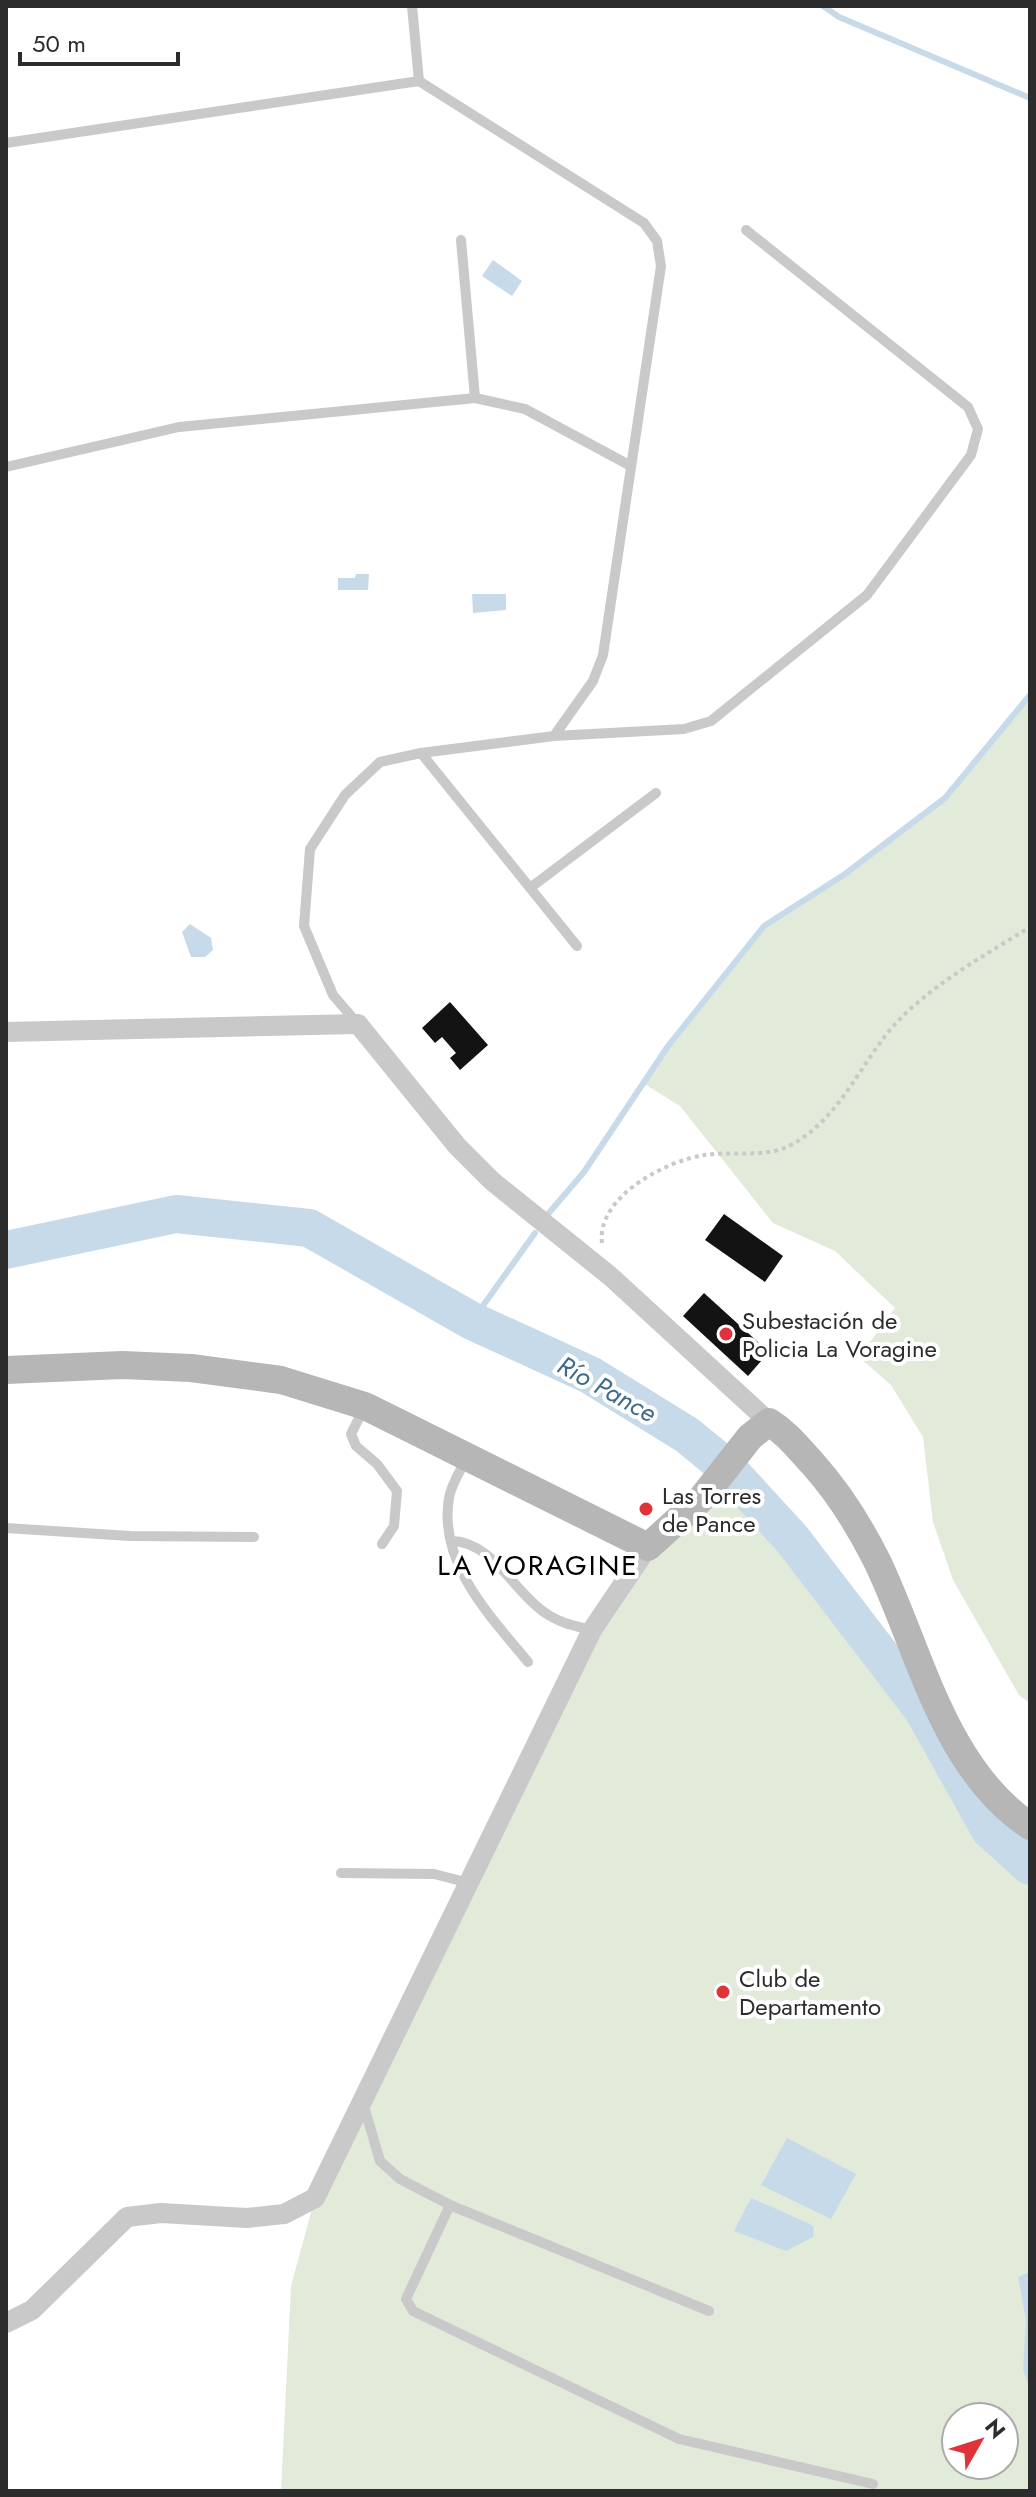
<svg xmlns="http://www.w3.org/2000/svg" width="1036" height="2497" font-family="Jost,sans-serif">
<style>
.green{fill:#e2eada;fill-rule:evenodd}
.water{fill:#c6dae9}
.lines{fill:none;stroke-linecap:round;stroke-linejoin:round}
.stream{stroke:#c6dae9;stroke-width:6}
.river{stroke:#c6dae9;stroke-width:38}
.building{fill:#131313}
.path{stroke:#c9c9c9;stroke-width:4;stroke-dasharray:4 4;stroke-linecap:butt}
.lane{stroke:#c9c9c9;stroke-width:10}
.street{stroke:#c9c9c9;stroke-width:20}
.secondary{stroke:#b6b6b6;stroke-width:28}
.poi-dot{fill:#df3339;stroke:#fff;stroke-width:3}
.labels{text-anchor:middle;dominant-baseline:central;stroke-width:8;stroke-linejoin:round;paint-order:stroke}
.poi-label{font-size:24px;fill:#2c2c2c;stroke:#fff;text-anchor:start}
.water-label{font-size:26px;font-style:italic;fill:#3e6a8b;stroke:#fff}
.quarter-label{font-size:28px;letter-spacing:2px;fill:#000;stroke:#fff}
</style>
<rect width="100%" height="100%" fill="#fff"/>
<g class="green">
<path d="M1025,701l5,2v1000l-11,-8 -66,-115 -20,-58 -10,-85 -32,-52 -32,-28 36,-49 -60,-57 -62,-28 -93,-117 -37,-23 25,-37 96,-120 81,-52 100,-76z"/>
<path d="M726,1467l66,72 131,171 67,120 40,36v625h-749l10,-205 24,-88 277,-568zM956,2417h48v48h-48z"/>
</g>
<g class="water">
<path d="M493,260l29,21 -10,15 -30,-20z"/>
<path d="M356,574h13l-1,16h-30v-12h17z"/>
<path d="M472,594h34v16l-33,3z"/>
<path d="M190,924l21,14 2,12 -8,7h-14l-9,-25z"/>
<path d="M787,2138l69,36 -25,45 -70,-34z"/>
<path d="M751,2198l59,26 4,3 -1,10 -27,14 -52,-20z"/>
<path d="M1030,2272v117l-7,-19 3,-50 -8,-43z"/>
</g>
<g class="lines">
<g class="stream">
<path d="M823,6l16,11 191,81"/>
<path d="M548,1214l36,-42 84,-126 96,-120 81,-52 100,-76 85,-103"/>
<path d="M472,1321l63,-88"/>
</g>
<path class="river" d="M6,1250l170,-36 133,14 163,93 118,54 97,60 39,32 66,72 131,171 67,120 40,36"/>
</g>
<g class="building">
<path d="M450,1002l38,43 -28,25 -10,-12 6,-5 -14,-16 -7,6 -13,-15z"/>
<path d="M724,1214l59,42 -18,26 -60,-42z"/>
<path d="M704,1293l65,59 -21,24 -65,-60z"/>
</g>
<g class="lines">
<path class="path" d="M602,1243c-6,-46 65,-83 103,-88 26,-4 60,3 84,-9 50,-25 71,-83 107,-123 37,-39 89,-68 134,-96"/>
<g class="lane">
<path d="M412,6l7,75"/>
<path d="M6,143l413,-62 225,142 13,18 4,25 -58,389 -10,26 -39,55 -133,17 -41,9 -35,33 -35,54 -6,77 29,69 24,28"/>
<path d="M461,240l14,158"/>
<path d="M6,467l173,-40 296,-29 50,11 104,56"/>
<path d="M554,736l130,-7 27,-8 156,-126 104,-140 7,-26 -10,-22 -222,-177"/>
<path d="M421,753l156,193"/>
<path d="M530,888l126,-95"/>
<path d="M364,1408l-13,26 5,12 21,18 20,27 -3,35 -12,18"/>
<path d="M467,1457c-6,13 -16,27 -18,41 -11,65 41,118 79,164"/>
<path d="M6,1528l124,8 124,1"/>
<path d="M451,1541c41,0 62,50 93,71 15,11 31,14 48,18"/>
<path d="M341,1873l93,1 35,9"/>
<path d="M363,2103l17,58 20,18 50,26 259,106"/>
<path d="M450,2205l-44,94 7,12 266,128 194,45"/>
</g>
<g class="street">
<path d="M6,1032l352,-8 99,122 35,35 118,95 159,146"/>
<path d="M6,2323l26,-13 95,-93 34,-4 86,5 37,-4 31,-16 277,-568 56,-83"/>
</g>
<path class="secondary" d="M6,1370l117,-5 68,3 90,12 84,26 283,141 54,-49 48,-61 19,-15c18,11 30,27 44,42 25,28 47,63 64,97 43,89 66,207 153,265"/>
</g>
<g class="poi-dot">
<circle cx="726" cy="1334" r="8"/>
<circle cx="646" cy="1509" r="8"/>
<circle cx="723" cy="1992" r="8"/>
</g>
<g class="labels">
<g class="poi-label">
<text x="742" y="1320">Subestación de<tspan x="742" dy="28">Policia La Voragine</tspan></text>
<text x="662" y="1495">Las Torres<tspan x="662" dy="28">de Pance</tspan></text>
<text x="739" y="1978">Club de<tspan x="739" dy="28">Departamento</tspan></text>
</g>
<g class="water-label">
<text transform="translate(607 1389) rotate(29)">Río Pance</text>
</g>
<g class="quarter-label">
<text x="538" y="1565">LA VORAGINE</text>
</g>
</g>
<rect width="1036" height="2497" fill="none" stroke="#2c2c2c" stroke-width="16"/>
<g transform="translate(980 2441) rotate(51)"><circle r="38" fill="#ffffff" stroke="#ababab" stroke-width="2"/>
<path d="M0-6L14 30L0 20L-14 30Z" fill="#df3339"/>
<text y="-12" font-size="22" font-weight="bold" text-anchor="middle" fill="#2c2c2c">N</text>
</g>
<path d="M20 52v12h158v-12" fill="none" stroke="#2c2c2c" stroke-width="4"/>
<text x="32" y="52" font-size="24" fill="#2c2c2c" stroke="#ffffff" stroke-width="6" paint-order="stroke">50 m</text>
</svg>
